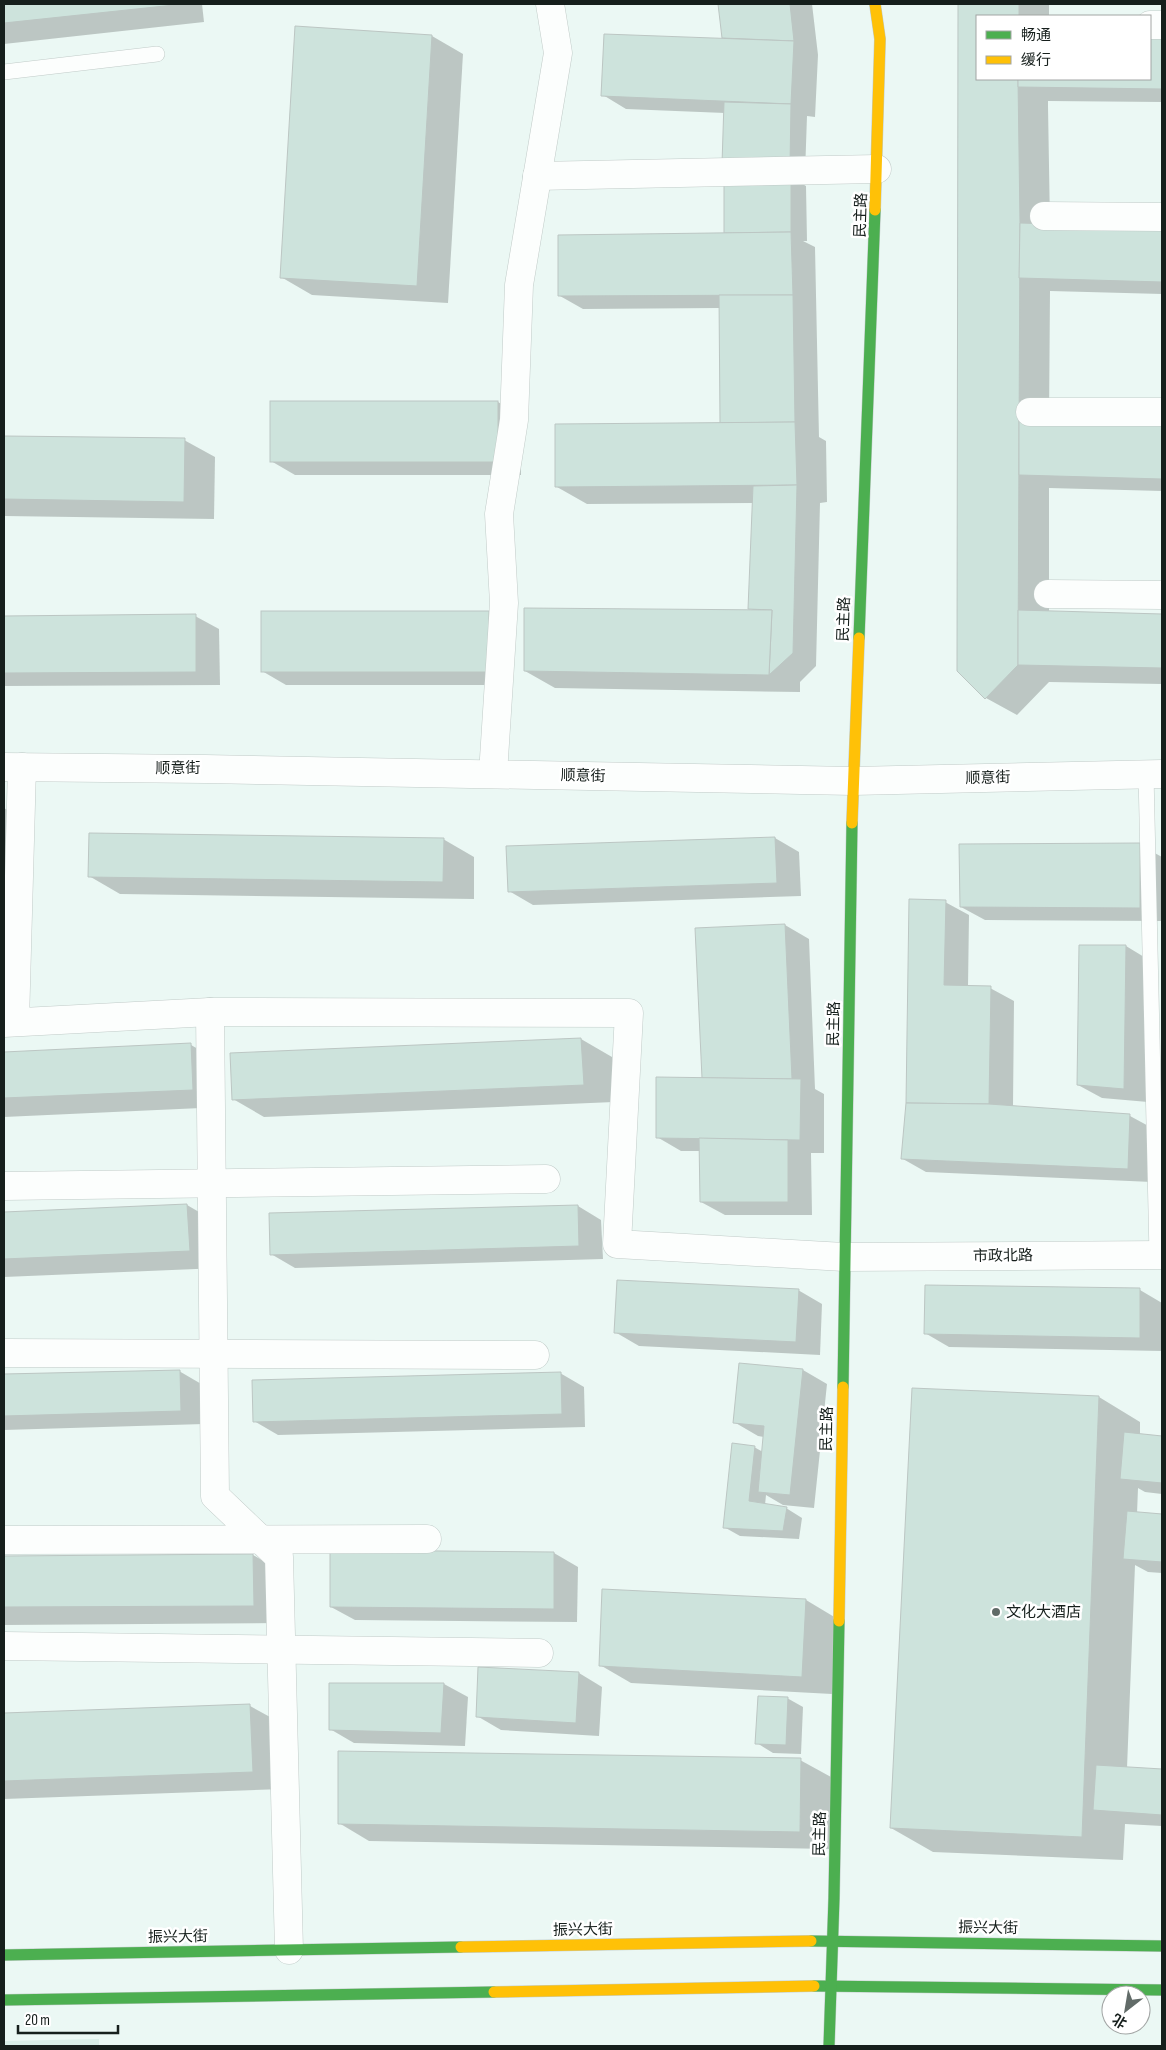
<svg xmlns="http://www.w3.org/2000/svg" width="1166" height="2050" font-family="'Sofia Sans Condensed','Noto Sans SC',sans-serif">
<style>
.built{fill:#d9efe8}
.shadow{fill:#0003}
.building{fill:#cde3dc;stroke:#bcc6c3}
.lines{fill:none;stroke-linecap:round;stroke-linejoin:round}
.lane-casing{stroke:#c1cbc8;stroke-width:16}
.street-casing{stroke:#c1cbc8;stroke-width:29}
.fast-casing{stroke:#c1cbc8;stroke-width:12}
.slow-casing{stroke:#c1cbc8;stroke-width:12}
.lane{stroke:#fcfefd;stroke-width:15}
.street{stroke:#fcfefd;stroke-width:28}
.fast{stroke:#4caf50;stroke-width:11}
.slow{stroke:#ffc107;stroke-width:11}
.poi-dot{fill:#616b68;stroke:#fff;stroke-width:2}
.labels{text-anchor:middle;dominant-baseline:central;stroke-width:5;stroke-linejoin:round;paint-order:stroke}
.street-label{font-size:15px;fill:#161f1c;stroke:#fff}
.poi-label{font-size:15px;fill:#161f1c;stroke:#fff;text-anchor:start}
</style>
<rect width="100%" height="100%" fill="#ebf8f4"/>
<path class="built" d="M99,2039v7h-95v-5z"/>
<g class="shadow">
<path d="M4,4h198l2,18 -200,22z"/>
<path d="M719,4h93l6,51 -3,62 -8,-1 -2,58 -80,-61 -99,-4 -23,-14 121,-55z"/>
<path d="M959,4h90v12h-72v63h173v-41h12v64l-114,-1v5l2,119 112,3v66l-112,-3 -1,131 113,3v66l-113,-3v124l113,3v69l-113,-2 -32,33 -31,-17 -28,-27z"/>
<path d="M296,28l136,8 31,18 -15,249 -136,-8 -31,-18z"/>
<path d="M790,177l16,9 1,55h-4l12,6 4,190 7,4 1,61 -7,1 -4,163 -16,16v10l-245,-4 -30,-17 230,-60 -5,-3 4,-105 -167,1 -30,-17 164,-63 -1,-116 -137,1 -23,-13 169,-62z"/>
<path d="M498,402l23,14v59h-226l-24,-14z"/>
<path d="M4,437l180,3 31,17 -1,62 -210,-3z"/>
<path d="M489,612l23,14v59h-226l-24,-14z"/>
<path d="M195,616l24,13 1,56 -216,1v-69z"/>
<path d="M4,808l22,13 -1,45 -21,-1 11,6 -11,137z"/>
<path d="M775,838l24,14 2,44 -268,9 -24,-14 -1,-44z"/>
<path d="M443,839l31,18v42l-354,-5 -31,-18z"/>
<path d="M961,845h179l22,12v64l-177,-1 -24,-13z"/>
<path d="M945,902l24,13 -1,72 22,1 24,13 -1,106 117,9 24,13 -2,53 -226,-10 -23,-13 4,-56z"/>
<path d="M785,925l24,14 6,150 9,5v59h-13l1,62h-87l-24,-13 -1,-51h-19l-24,-14 47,-58z"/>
<path d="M1126,946l23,14 -1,142 -46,-4 -24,-13z"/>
<path d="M581,1039l31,18 2,45 -350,15 -31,-18 -2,-45z"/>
<path d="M191,1045l30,17 2,45 -219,10v-64z"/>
<path d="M187,1205l31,18 2,45 -216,9v-64z"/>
<path d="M578,1206l23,14 2,39 -308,9 -24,-14z"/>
<path d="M798,1290l24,14 -2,51 -181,-9 -24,-14z"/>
<path d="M1140,1290l22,13v48l-213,-4 -24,-14z"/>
<path d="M740,1364l63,6 24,14 -13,124 -31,-3 -17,-10 -1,10 21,3 16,10 -3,21 -59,-3 -16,-9 30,-80 9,5 1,-15 -6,-1 -24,-14z"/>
<path d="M179,1371l24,14 1,39 -200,6v-54z"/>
<path d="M560,1373l24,14 1,40 -307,8 -24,-14z"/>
<path d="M1099,1397l41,25v13l22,2v57l-17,-2 -7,-4 -1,26 25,1v58l-14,-1 -13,-7 -8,203 35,2v56l-37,-2 -2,36 -190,-8 -42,-24z"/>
<path d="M554,1553l24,14 -1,55 -222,-2 -24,-13z"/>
<path d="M253,1555l31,18v50l-280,2v-68z"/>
<path d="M806,1600l30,18 -4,76 -201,-11 -31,-18z"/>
<path d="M579,1673l23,14 -3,49 -98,-6 -24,-14z"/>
<path d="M444,1684l24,13 -3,49 -111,-3 -24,-14v-44z"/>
<path d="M787,1698l16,9 -2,47 -28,-1 -16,-10z"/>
<path d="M250,1706l31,17 2,66 -279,10v-84z"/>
<path d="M800,1760l31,17 -1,72 -461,-8 -30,-18z"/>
</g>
<g class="building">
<path d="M4,4h170v1l-170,18z"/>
<path d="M718,4h72l4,37 -72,-3z"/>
<path d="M958,4h61v12h-42v63h41l2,144 -2,442 -33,34 -28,-28z"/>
<path d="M295,26l137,9 -15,251 -137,-8z"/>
<path d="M604,34l190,7 -3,63 -190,-8z"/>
<path d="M1150,37h12v52l-144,-2v-8h132z"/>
<path d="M724,102l67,2 -1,62 -68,-2z"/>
<path d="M791,175v57l-67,1v-57z"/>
<path d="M1020,223l142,4v55l-143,-4z"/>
<path d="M791,232l2,63 -235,1v-61z"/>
<path d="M719,295h74l2,127 -75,1z"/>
<rect x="270" y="401" width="228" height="61"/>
<path d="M1019,420l143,4v55l-143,-4z"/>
<path d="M795,422l2,63 -242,2v-63z"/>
<path d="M4,436l181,2 -1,64 -180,-3z"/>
<path d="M797,485l-4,168 -24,22 3,-65 -24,-1 5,-123z"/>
<path d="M524,608l248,2 -3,65 -245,-4z"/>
<path d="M1018,610l144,4v54l-144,-3z"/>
<rect x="261" y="611" width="228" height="61"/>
<path d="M196,614v58l-192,1v-57z"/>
<path d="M89,833l355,5 -1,44 -355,-5z"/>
<path d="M775,837l2,46 -269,9 -2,-46z"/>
<path d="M1140,843v65l-180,-1 -1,-63z"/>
<path d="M909,899l37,1 -2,85 47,1 -2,118 -83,-1z"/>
<path d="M785,924l7,155 -90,-1 -7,-150z"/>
<path d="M1079,945h47l-2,144 -47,-4z"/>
<path d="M581,1038l3,47 -352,15 -2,-47z"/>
<path d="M191,1043l2,47 -189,8v-46z"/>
<path d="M656,1077l145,2 -1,61 -144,-2z"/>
<path d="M906,1103l83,1 141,10 -2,55 -227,-10z"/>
<path d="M699,1138l89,2v62h-88z"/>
<path d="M187,1204l3,47 -186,8v-47z"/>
<path d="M578,1205l1,41 -309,9 -1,-42z"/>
<path d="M617,1280l182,9 -3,53 -182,-9z"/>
<path d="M925,1285l215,3v50l-216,-4z"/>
<path d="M739,1363l64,6 -13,126 -32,-3 6,-66 -31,-3z"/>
<path d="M180,1370l1,41 -177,5v-42z"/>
<path d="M561,1372l1,42 -309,8 -1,-42z"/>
<path d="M912,1388l187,8 -17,441 -192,-9z"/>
<path d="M1124,1432l38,4v47l-42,-4z"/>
<path d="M732,1443l23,3 -6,55 38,6 -4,24 -60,-3z"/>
<path d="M1127,1511l35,3v48l-39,-3z"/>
<path d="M330,1550l224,2v57l-224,-2z"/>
<path d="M253,1554l1,52 -250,1v-51z"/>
<path d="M602,1589l204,10 -4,78 -203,-11z"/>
<path d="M478,1667l101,5 -3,51 -100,-6z"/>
<path d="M329,1683h115l-3,50 -112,-3z"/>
<path d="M758,1696l30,1 -2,48 -31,-1z"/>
<path d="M250,1704l3,68 -249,9v-68z"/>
<path d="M338,1751l463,7 -1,74 -462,-8z"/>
<path d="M1096,1765l66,4v46l-69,-5z"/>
</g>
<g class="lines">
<defs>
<g id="lane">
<path d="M4,72l153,-18"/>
<path d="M1146,774l11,481"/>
</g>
<g id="street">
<path d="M1150,25h12"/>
<path d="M537,176l340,-7"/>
<path d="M1044,216l118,1"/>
<path d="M1030,412h132"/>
<path d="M1048,594l114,1"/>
<path d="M4,767l201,2 648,12 309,-7"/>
<path d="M493,774l11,-171 -5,-89 15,-94 5,-135 39,-232 -8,-49"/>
<path d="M210,1012l5,484 64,61 10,393"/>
<path d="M15,1022l7,-255"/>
<path d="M4,1023l206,-11 419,1 -12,231 227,13 318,-2"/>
<path d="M4,1186l542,-7"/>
<path d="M4,1353l531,2"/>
<path d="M4,1540l423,-1"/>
<path d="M4,1646l535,7"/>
</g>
<g id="fast">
<path d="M859,638l16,-428"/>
<path d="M843,1387l9,-564"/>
<path d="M811,1941l351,5"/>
<path d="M4,1955l457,-8"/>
<path d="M814,1986l348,4"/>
<path d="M4,2000l490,-8"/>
<path d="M829,2046l5,-148 5,-277"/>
</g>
<g id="slow">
<path d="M875,4l5,35 -5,171"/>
<path d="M852,823l7,-185"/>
<path d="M839,1621l4,-234"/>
<path d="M461,1947l350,-6"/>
<path d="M494,1992l320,-6"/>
</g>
</defs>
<use href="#lane" class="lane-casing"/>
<use href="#street" class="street-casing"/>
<use href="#fast" class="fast-casing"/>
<use href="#slow" class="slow-casing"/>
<use href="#lane" class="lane"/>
<use href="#street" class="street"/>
<use href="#fast" class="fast"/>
<use href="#slow" class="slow"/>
</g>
<circle class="poi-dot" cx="996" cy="1612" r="5"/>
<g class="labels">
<g class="street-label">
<text transform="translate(861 215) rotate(-88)">民主路</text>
<text transform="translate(844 619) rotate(-88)">民主路</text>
<text x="178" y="768">顺意街</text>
<text transform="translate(583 776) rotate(1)">顺意街</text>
<text transform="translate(988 778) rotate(-1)">顺意街</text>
<text transform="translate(834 1024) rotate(-89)">民主路</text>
<text transform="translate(1003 1256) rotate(-1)">市政北路</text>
<text transform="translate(827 1429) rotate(-89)">民主路</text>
<text transform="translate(820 1834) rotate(-89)">民主路</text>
<text transform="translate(988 1928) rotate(1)">振兴大街</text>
<text transform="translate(583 1930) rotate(-1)">振兴大街</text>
<text transform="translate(178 1937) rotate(-1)">振兴大街</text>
</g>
<g class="poi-label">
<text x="1006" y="1612">文化大酒店</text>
</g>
</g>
<rect width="1166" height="2050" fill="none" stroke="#161f1c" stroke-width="10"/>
<rect x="976" y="15" width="175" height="65" fill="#ffffff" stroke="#a2a5a4"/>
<rect x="986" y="31" width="25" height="8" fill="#4caf50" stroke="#a2a5a4"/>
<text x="1021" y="40" font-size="15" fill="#161f1c">畅通</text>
<rect x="986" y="56" width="25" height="8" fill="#ffc107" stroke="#a2a5a4"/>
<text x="1021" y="65" font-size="15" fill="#161f1c">缓行</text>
<g transform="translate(1126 2010) rotate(211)"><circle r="24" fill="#ffffff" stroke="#a2a5a4"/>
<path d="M0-4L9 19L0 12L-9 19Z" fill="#616b68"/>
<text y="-8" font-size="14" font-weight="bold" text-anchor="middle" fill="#161f1c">北</text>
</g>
<path d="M18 2025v8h100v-8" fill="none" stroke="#161f1c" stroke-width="2.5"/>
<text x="25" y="2025" font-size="15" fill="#161f1c" stroke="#ffffff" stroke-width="4" paint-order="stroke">20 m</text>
</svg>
